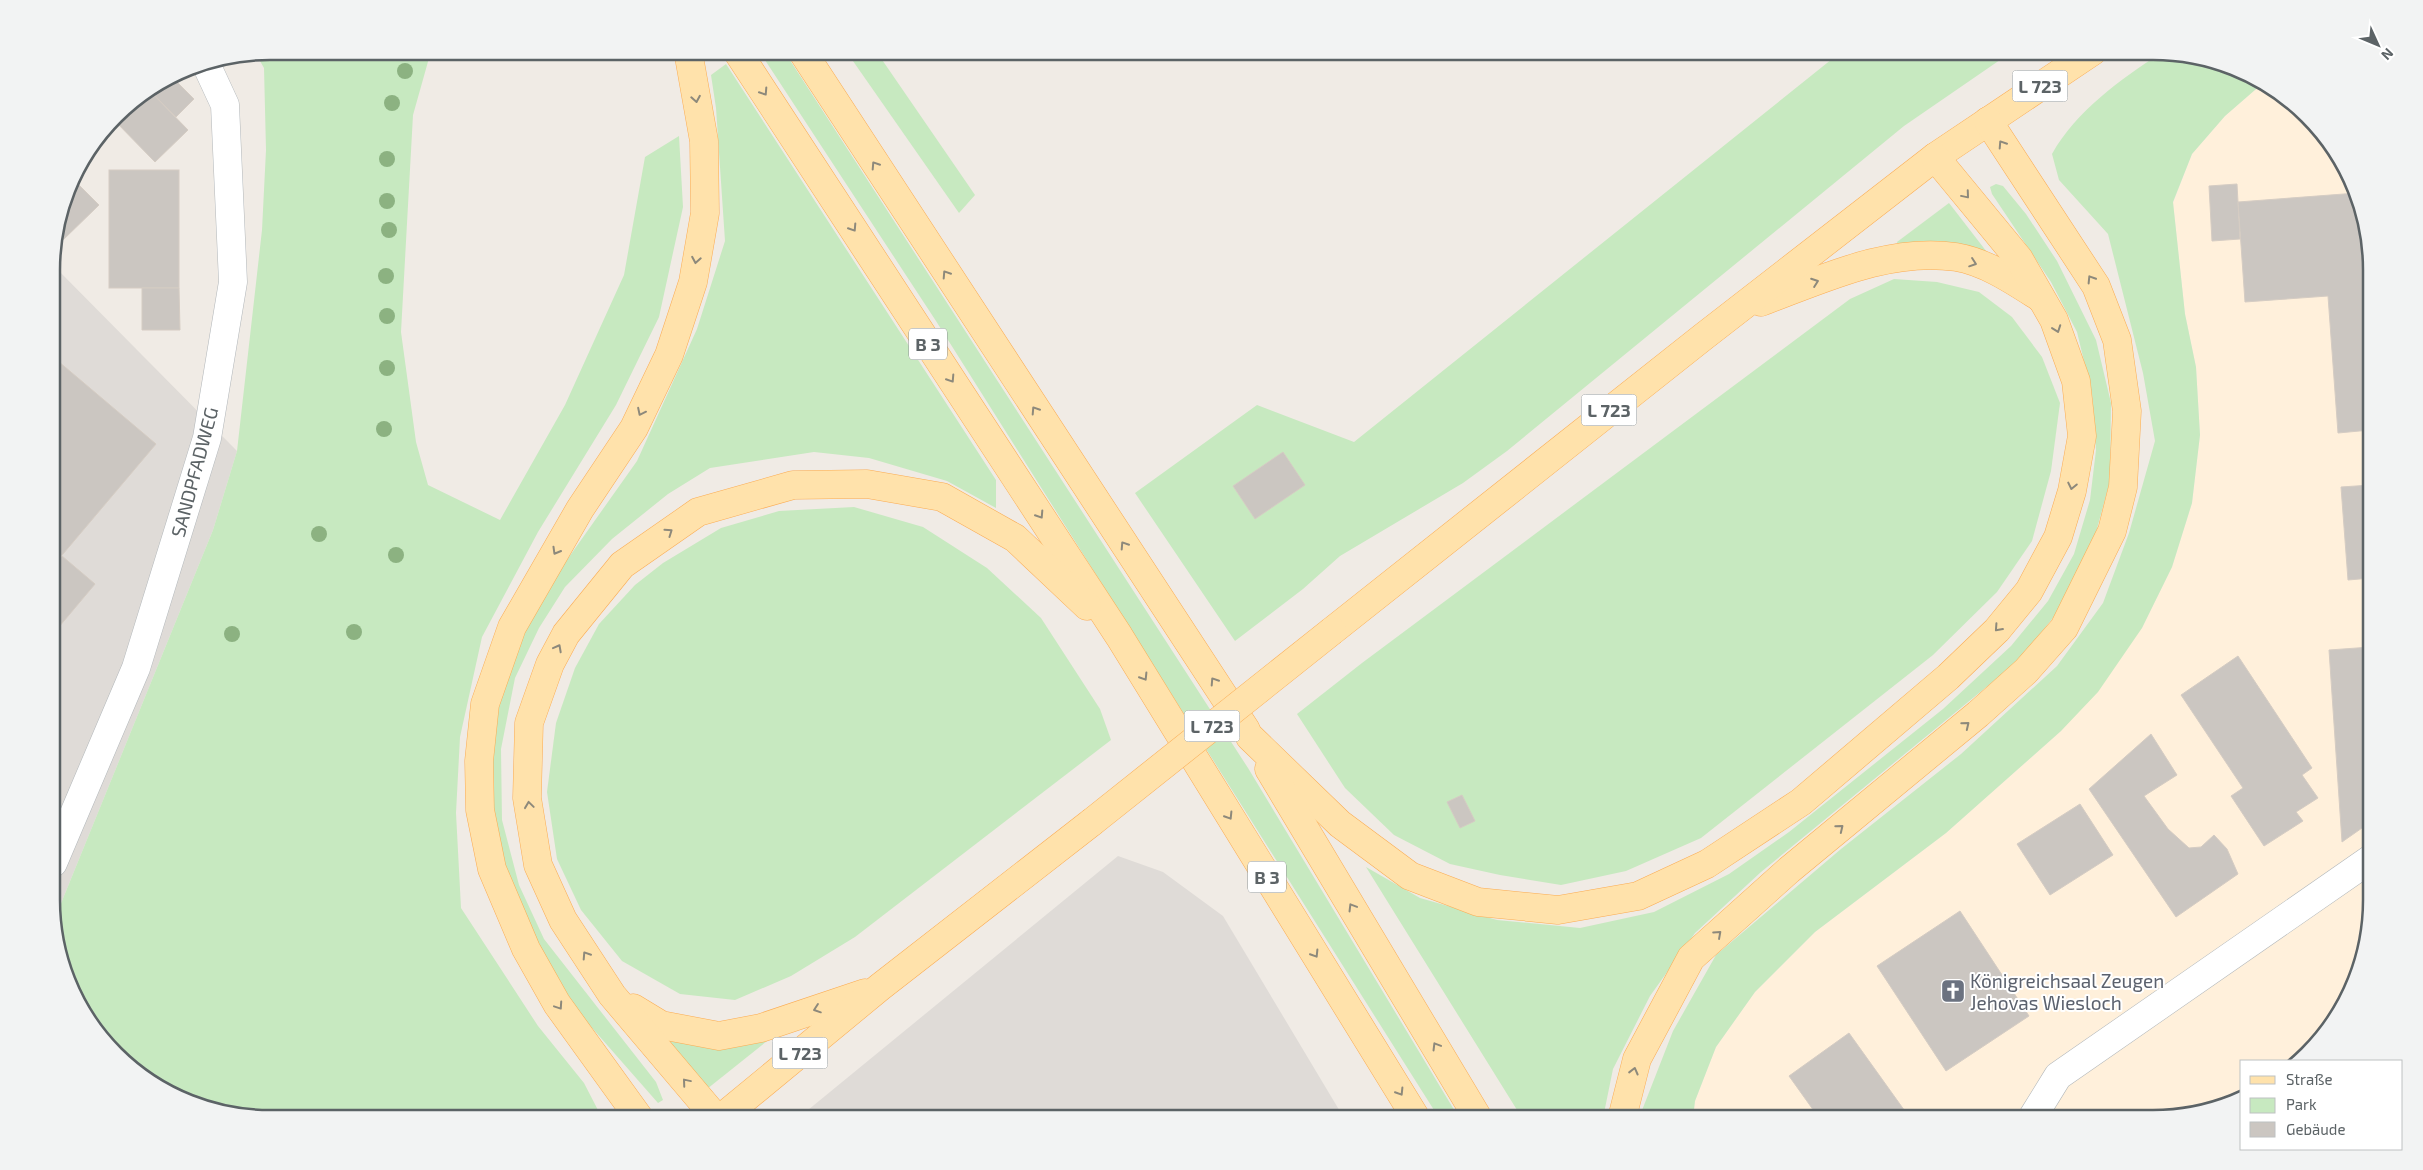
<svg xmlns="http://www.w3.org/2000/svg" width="2423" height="1170" font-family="'Exo 2',sans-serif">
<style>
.commercial{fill:#fff0db}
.industrial{fill:#dfdbd7}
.green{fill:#c7e9c0}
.building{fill:#cbc6c1;stroke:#d5ccc3}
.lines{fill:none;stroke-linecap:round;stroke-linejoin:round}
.minor-casing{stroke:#b2b7ba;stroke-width:29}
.primary-casing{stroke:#fbac53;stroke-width:29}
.minor{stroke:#fff;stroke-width:28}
.primary{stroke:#ffe2ab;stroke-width:28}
.primary-bridge-casing{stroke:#fbac53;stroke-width:29;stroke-linecap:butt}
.primary-bridge{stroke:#ffe2ab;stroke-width:28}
.tree{fill:#8cb281}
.oneway{stroke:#8d897b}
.labels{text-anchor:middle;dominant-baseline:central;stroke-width:4;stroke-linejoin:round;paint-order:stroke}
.shield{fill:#fff;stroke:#8d9294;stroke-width:1}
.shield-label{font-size:18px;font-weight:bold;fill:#5c6366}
.street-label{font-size:19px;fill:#5c6366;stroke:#fff}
.worship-label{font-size:19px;fill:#5b616d;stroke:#fff;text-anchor:start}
.rim{fill:none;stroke:#5c6366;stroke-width:2.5}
</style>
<rect width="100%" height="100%" fill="#f0ebe5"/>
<path class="commercial" d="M2263,83l23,14 41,40 28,50 15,55 2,658 -17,84 -29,49 -29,28h-55v37l-18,9 -57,11h-474l2,-17 21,-54 39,-55 60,-60 131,-99 115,-102 81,-103 30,-61 20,-64 8,-68 -4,-68 -11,-53 -12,-111 19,-49 33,-38z"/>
<g class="industrial">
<path d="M52,264l185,187 -24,79 -160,393z"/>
<path d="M1118,856l45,16 60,44 121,202 -547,1z"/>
</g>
<g class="green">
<path d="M270,51h161l-18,64 -12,217 15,110 12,43 72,35 65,-115 59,-130 21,-118 34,-21 4,71 -24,110 -43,88 -78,127 -56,105 -22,100 -4,76 5,95 77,118 46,57 16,31v5h-330l-84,-17 -49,-29 -41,-40 -28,-50 -15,-60 160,-393 24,-79 25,-221 4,-80 -2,-82 -8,-14z"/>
<path d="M759,51h25l464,717 211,350h-20l-503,-797z"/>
<path d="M846,51h30l99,144 -16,18z"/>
<path d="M1842,51h171l-109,75 -397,325 -44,32 -123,73 -37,33 -68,52 -100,-148 122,-88 97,37z"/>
<path d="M2161,53l76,15 26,15 -38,33 -33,38 -19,48 12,112 11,53 4,68 -8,68 -20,64 -30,61 -44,64 -37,39 -115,102 -131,99 -60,60 -39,55 -21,54 -2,17h-54l34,-87 43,-76 125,-106 120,-95 96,-88 46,-63 26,-70 26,-92 -12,-68 -35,-139 -49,-54 -7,-26c24,-43 69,-75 109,-101z"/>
<path d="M726,64l270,416v28l-49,-27 -78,-23 -55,-6 -104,16 -42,26 -56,45 -47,48 -26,41 -24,50 -14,71 1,71 17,65 25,54 112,143 7,18 -5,3 -79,-90 -40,-62 -31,-64 -15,-59 -4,-63 9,-60 28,-81 26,-43 85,-120 60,-132 28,-88 -9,-133 -5,-33z"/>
<path d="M1996,184l7,2 23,28 31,47 39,79 15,63 -1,78 -18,66 -31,61 -43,53 -257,211 -66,61 -45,63 -37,73 -10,49h-81l-156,-251 54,31 77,22 83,8 74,-16 75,-38 60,-42 154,-123 68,-63 37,-45 26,-47 16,-54 6,-50 -4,-56 -15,-62 -26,-50 -59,-88 -2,-7z"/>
<path d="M1949,203l41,53 -92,-11 -1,-3z"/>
<path d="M1894,279l43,3 42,10 33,25 30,40 18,46 -9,68 -19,70 -35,51 -64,63 -232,183 -75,33 -65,14 -61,-10 -50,-11 -56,-29 -49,-47 -48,-74 65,-51 488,-364z"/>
<path d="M854,507l69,20 64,41 54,50 59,91 11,31 -256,197 -64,39 -56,24 -55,-6 -58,-33 -41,-51 -24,-51 -10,-67 9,-69 19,-55 24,-44 36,-39 28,-22 58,-35 58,-17z"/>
<path d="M782,1029l-75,60 -41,-50z"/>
</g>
<g class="building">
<path d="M172,77l22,22 -18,18 -26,-26z"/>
<path d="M150,91l38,39 -33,32 -40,-41z"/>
<path d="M142,95l-27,26 -1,-1 12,-14z"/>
<rect x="109" y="170" width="70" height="118"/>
<path d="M72,178l27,27 -36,35 -6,-6z"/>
<path d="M2237,184l3,55 -28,2 -3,-55z"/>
<path d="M2357,193l13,49v188l-32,3 -10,-137 -83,6 -7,-100z"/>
<path d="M142,288h37l1,42h-38z"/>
<path d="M52,356l104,88 -104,123z"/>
<path d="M1283,452l22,33 -50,34 -22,-33z"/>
<path d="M2371,485v93l-23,2 -7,-93z"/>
<path d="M62,556l33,28 -42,50 -1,-67z"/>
<path d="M2371,647l1,174 -30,21 -13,-192z"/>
<path d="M2238,656l74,112 -10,7 16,23 -22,14 7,9 -39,25 -33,-50 12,-8 -62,-93z"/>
<path d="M2151,734l26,41 -33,21 24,33 21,19 12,-1 13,-12 13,14 11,25 -62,43 -87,-128z"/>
<path d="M1462,795l13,26 -15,7 -13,-26z"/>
<path d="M2080,804l33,51 -63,40 -33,-51z"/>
<path d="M1960,911l69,105 -83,55 -69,-105z"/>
<path d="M1849,1033l58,81 -5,4h-83l-30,-42z"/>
</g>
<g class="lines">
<defs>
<g id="minor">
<path d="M53,863l83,-195 71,-230 26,-156 -8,-177 -19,-41"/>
<path d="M2032,1118l26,-42 314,-218"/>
</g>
<g id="primary">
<path d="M737,51l382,585 297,482"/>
<path d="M802,51l444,679"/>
<path d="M1761,302c62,-23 128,-55 195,-45 30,5 58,24 83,40"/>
<path d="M1332,631l371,-294 232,-180 158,-106"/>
<path d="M1250,737l90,87 70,52 68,26 80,8 80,-14 69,-32 94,-62 147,-125 49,-47 32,-39 29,-54 14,-46 10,-55 -6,-55 -22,-61 -35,-61 -84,-102"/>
<path d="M1269,769l209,349"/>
<path d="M633,1008l28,17 58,11 42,-8 104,-35"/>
<path d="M1622,1118l15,-59 54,-101 98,-88 189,-156 48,-43 38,-43 48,-97 11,-44 4,-76 -10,-71 -21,-54 -108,-165"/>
<path d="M640,1119l-83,-115 -31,-55 -34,-80 -12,-59 -1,-49 6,-57 27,-77 68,-118 54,-81 35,-73 24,-73 12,-69 -1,-72 -16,-90"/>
<path d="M717,1119l-105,-124 -49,-75 -25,-55 -11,-67 2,-75 21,-59 16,-30 56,-69 76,-53 95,-27 74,-1 75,13 73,41 72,68"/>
<path d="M720,1119l160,-132 212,-165"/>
</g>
</defs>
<use href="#minor" class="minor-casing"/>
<use href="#primary" class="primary-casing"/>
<use href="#minor" class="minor"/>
<use href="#primary" class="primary"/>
<defs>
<path id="primary-bridge" d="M1092,822l240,-191"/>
</defs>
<use href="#primary-bridge" class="primary-bridge-casing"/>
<use href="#primary-bridge" class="primary-bridge"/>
</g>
<g class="tree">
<circle cx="405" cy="71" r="8"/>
<circle cx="392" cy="103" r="8"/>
<circle cx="387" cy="159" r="8"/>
<circle cx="387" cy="201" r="8"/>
<circle cx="389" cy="230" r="8"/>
<circle cx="386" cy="276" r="8"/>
<circle cx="387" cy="316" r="8"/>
<circle cx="387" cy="368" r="8"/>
<circle cx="384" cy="429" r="8"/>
<circle cx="319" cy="534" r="8"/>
<circle cx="396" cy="555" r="8"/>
<circle cx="354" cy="632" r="8"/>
<circle cx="232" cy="634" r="8"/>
</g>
<defs><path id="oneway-chevron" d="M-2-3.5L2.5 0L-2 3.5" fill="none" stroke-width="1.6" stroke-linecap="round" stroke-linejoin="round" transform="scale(1.25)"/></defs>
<g class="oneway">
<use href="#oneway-chevron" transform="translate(764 92) rotate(57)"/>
<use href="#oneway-chevron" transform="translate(696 99) rotate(80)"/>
<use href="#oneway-chevron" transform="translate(2002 144) rotate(-123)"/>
<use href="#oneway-chevron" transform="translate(875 165) rotate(-123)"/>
<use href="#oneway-chevron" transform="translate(1966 195) rotate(50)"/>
<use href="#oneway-chevron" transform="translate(853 228) rotate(57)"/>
<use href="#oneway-chevron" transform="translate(696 260) rotate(100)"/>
<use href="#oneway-chevron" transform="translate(1973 263) rotate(19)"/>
<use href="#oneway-chevron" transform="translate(946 274) rotate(-123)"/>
<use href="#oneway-chevron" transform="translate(2091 279) rotate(-122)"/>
<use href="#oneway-chevron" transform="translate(1815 282) rotate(-20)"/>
<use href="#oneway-chevron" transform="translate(2057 329) rotate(70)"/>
<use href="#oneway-chevron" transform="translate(951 379) rotate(57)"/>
<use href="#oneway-chevron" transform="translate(1035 410) rotate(-123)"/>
<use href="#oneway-chevron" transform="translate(641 412) rotate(116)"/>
<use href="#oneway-chevron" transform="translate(2072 486) rotate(102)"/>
<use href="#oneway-chevron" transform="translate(1040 515) rotate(57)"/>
<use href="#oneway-chevron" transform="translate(669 532) rotate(-35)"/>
<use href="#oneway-chevron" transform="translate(1124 545) rotate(-123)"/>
<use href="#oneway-chevron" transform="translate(556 551) rotate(120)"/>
<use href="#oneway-chevron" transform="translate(1998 628) rotate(132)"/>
<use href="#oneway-chevron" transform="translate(558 648) rotate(-62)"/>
<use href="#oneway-chevron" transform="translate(1144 677) rotate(58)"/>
<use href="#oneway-chevron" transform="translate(1214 681) rotate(-123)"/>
<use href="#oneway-chevron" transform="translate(1966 725) rotate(-39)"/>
<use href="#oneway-chevron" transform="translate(529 805) rotate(-98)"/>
<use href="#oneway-chevron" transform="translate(1229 816) rotate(58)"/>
<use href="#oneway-chevron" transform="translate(1840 828) rotate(-39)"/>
<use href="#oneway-chevron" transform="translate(1352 907) rotate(-121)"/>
<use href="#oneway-chevron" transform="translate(1718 934) rotate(-42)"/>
<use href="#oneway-chevron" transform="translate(1315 954) rotate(58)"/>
<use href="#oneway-chevron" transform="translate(586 955) rotate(-123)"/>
<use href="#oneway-chevron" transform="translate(559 1006) rotate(56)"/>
<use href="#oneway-chevron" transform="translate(817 1009) rotate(161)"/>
<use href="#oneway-chevron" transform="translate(1436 1046) rotate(-121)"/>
<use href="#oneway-chevron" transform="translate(1634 1071) rotate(-76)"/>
<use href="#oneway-chevron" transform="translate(686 1082) rotate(-130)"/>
<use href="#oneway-chevron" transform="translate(1400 1092) rotate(58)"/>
</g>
<defs>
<symbol id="church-square" viewBox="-11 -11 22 22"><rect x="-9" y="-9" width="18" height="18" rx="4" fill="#6b7280" stroke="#fff"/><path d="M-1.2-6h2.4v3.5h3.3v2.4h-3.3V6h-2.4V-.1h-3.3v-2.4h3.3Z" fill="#fff"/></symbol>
</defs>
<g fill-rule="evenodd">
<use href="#church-square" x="1939" y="977" width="28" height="28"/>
</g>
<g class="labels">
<g class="shield">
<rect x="2012.5" y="70.5" width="55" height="31" rx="4"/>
<rect x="909" y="328.5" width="38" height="31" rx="4"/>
<rect x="1581.5" y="394.5" width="55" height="31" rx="4"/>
<rect x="1184.5" y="710.5" width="55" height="31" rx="4"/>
<rect x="1248" y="861.5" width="38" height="31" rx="4"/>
<rect x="772.5" y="1037.5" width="55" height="31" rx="4"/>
</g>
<g class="shield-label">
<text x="2040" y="86">L 723</text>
<text x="928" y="344">B 3</text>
<text x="1609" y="410">L 723</text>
<text x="1212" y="726">L 723</text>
<text x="1267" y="877">B 3</text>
<text x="800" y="1053">L 723</text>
</g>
<g class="street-label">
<text transform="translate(194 472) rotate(-75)">SANDPFADWEG</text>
</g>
<g class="worship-label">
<text x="1970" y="980">Königreichsaal Zeugen<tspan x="1970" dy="22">Jehovas Wiesloch</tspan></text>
</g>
</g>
<path d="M0 0H2423V1170H0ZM270 60H2153A210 210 0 0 1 2363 270V900A210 210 0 0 1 2153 1110H270A210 210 0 0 1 60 900V270A210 210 0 0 1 270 60Z" fill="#f2f3f3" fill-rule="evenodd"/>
<path class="rim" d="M270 60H2153A210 210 0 0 1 2363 270V900A210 210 0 0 1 2153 1110H270A210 210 0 0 1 60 900V270A210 210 0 0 1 270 60Z"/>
<rect x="2240" y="1060" width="162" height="90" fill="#ffffff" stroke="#bec1c2"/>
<rect x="2250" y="1076" width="25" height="8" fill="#ffe2ab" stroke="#bec1c2"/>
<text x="2286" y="1085" font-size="15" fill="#5c6366">Straße</text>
<rect x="2250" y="1098" width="25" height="15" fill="#c7e9c0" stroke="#bec1c2"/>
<text x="2286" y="1110" font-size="15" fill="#5c6366">Park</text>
<rect x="2250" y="1122" width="25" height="15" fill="#cbc6c1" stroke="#bec1c2"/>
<text x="2286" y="1135" font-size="15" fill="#5c6366">Gebäude</text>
<g transform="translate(2378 45) rotate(134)" stroke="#ffffff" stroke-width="4" paint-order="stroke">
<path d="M0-4L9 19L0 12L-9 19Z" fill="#5c6366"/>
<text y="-8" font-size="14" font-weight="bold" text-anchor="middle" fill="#5c6366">N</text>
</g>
</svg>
